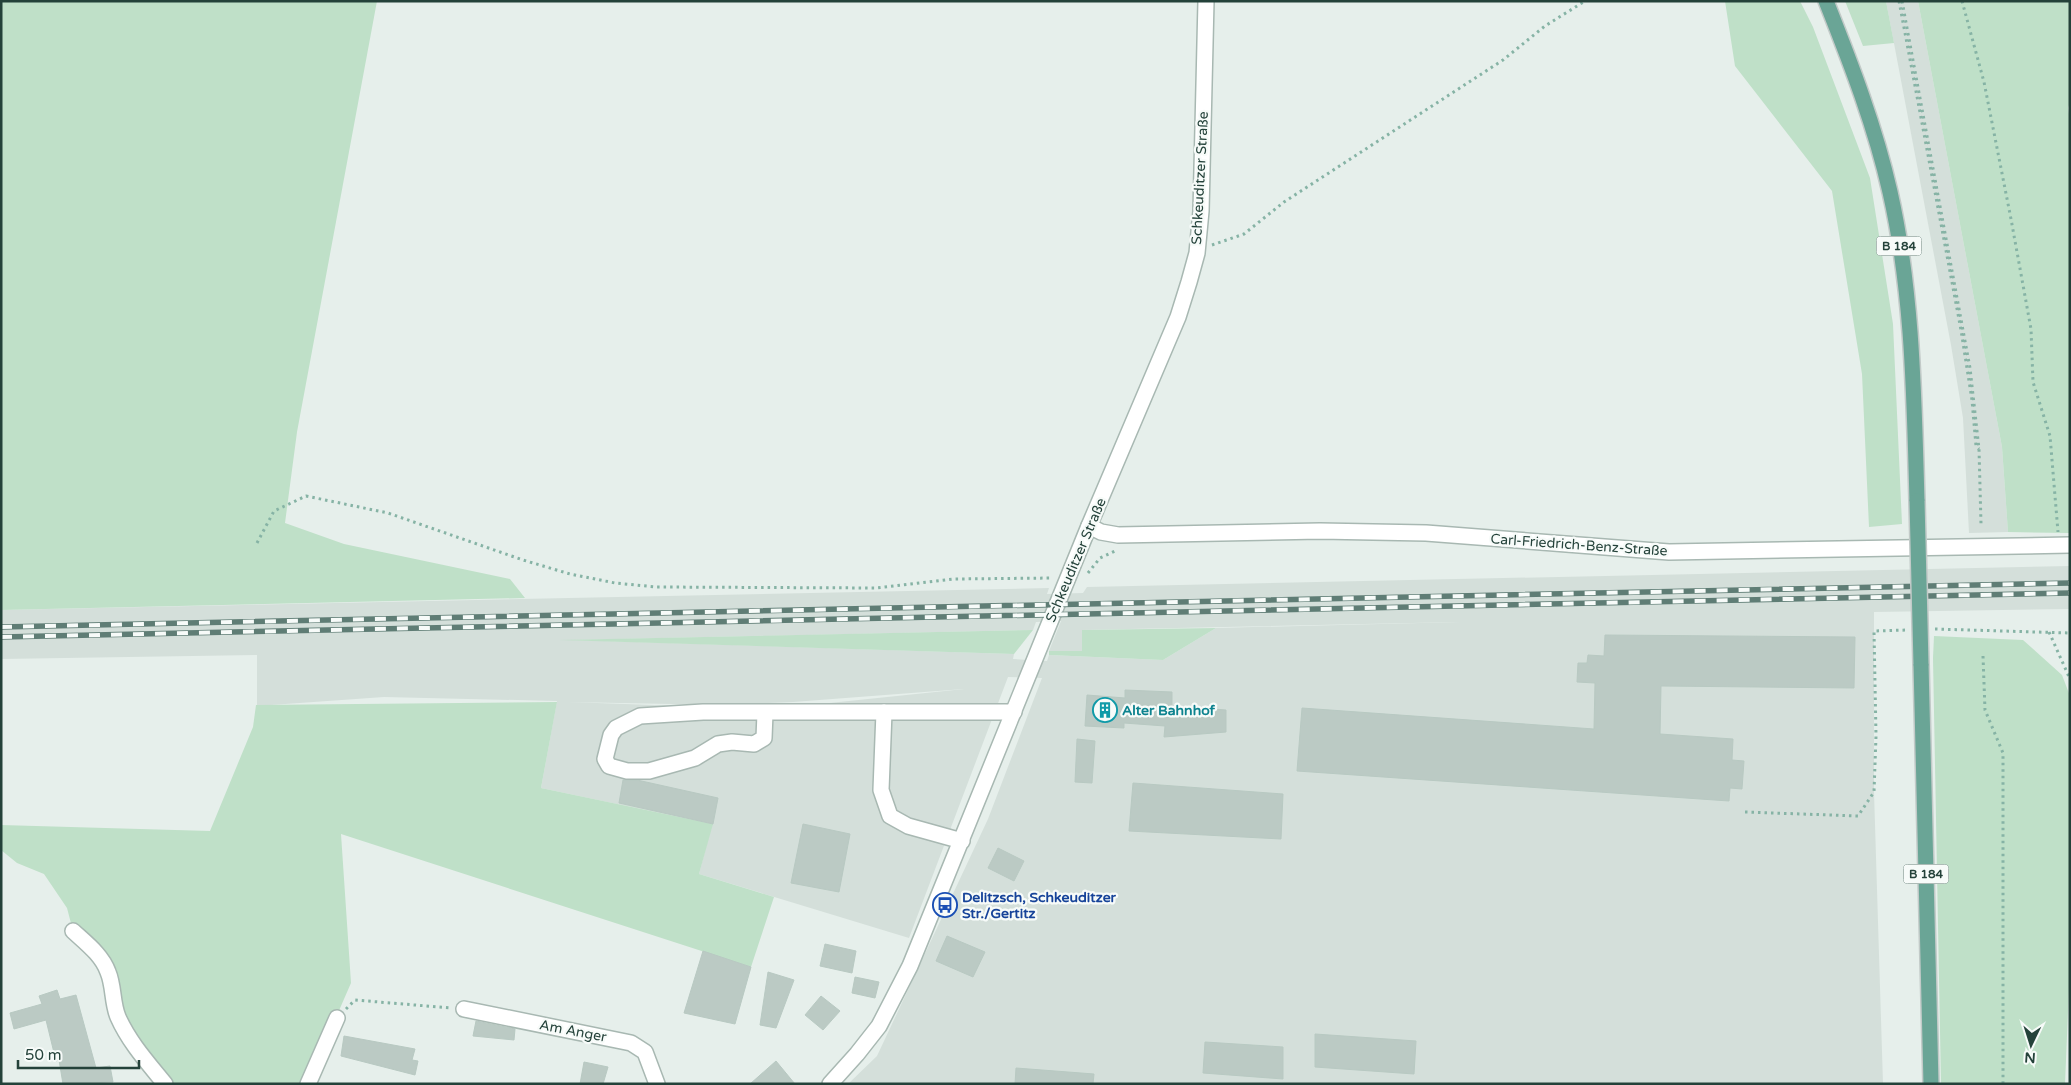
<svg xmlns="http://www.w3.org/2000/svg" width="2071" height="1085" font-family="'Varela Round',sans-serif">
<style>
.built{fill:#d4dfda;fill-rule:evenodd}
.green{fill:#bfe0c8}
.building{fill:#bbcac4;stroke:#b8c9c2}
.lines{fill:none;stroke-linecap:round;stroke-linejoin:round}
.minor-casing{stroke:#a8b8b2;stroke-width:18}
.major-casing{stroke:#c2cac8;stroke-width:18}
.path{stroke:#86b3a5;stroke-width:3;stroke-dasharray:2.5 4;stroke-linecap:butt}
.minor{stroke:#fff;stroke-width:15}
.major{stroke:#6aa596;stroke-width:15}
.rail-casing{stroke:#5f7d75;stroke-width:5.5}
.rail{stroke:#f7fbf9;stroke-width:4;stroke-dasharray:11;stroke-linecap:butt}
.major-bridge-casing{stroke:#c2cac8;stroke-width:18;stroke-linecap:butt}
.major-bridge{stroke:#6aa596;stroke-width:15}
.labels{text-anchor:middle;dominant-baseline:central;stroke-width:4.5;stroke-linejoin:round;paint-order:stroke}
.shield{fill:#f7fbf9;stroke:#637a73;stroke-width:1}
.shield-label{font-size:12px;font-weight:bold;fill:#24423a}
.street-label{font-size:14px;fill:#24423a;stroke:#f7fbf9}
.culture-label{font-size:14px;font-weight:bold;fill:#0d838f;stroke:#f7fbf9;text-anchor:start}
.transit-label{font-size:14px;font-weight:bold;fill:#164399;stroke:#f7fbf9;text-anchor:start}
</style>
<rect width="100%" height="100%" fill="#e6efeb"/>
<g class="built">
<path d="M1886,1h32l84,446 6,85 -39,1 -6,-115 -12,-73z"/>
<path d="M2070,566v43l-196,3v180l9,292h-1035l29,-28 111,-237 54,-141 -34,-1 -99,261 -210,-64 13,-50 -171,-36 16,-87 -173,-4 -127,9v-51l-256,4v-49l1048,-22 -2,6 36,-1 4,-6zM1061,621l-12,30h33v-21l378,-8 -244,6 -53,32 -114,-5 -2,6 -34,-2 1,-5 -442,-14 461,-10 3,-8zM964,689l-144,15 -81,4 -171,-6 155,3 70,-3z"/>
</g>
<g class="green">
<path d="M1,1h376l-80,431 -12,91 59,21 166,35 15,19 -524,12z"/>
<path d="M1725,1h75l13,26 57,151 23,146 9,200 -33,3 -7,-153 -30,-183 -97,-125z"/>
<path d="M1845,1h41l8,42 -31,3z"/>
<path d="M1918,1h152v101l-2,6 2,12v413l-62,-1 -6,-85z"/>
<path d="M1216,628l-53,32 -114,-5v-4h33v-21z"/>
<path d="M1033,630l-19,24 -455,-14z"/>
<path d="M1934,636l89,4 39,35 8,21v267l-5,121h-124l-8,-426z"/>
<path d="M557,702l-16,86 172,36 -14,50 75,23 -23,70 -410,-133 10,149 -44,101h-137l-34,-36 -27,-76 -36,-41 -6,-23 -23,-34 -27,-11 -16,-13v-25l209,6 43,-104 3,-22z"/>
</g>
<g class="building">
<path d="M1605,635l250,2 -1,51 -193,-2 -1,48 73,5 -1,21 12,1 -2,28 -12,-1 -1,13 -432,-30 5,-63 292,21 1,-46 -18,-1 1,-19h9l1,-8 16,1z"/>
<path d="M1125,690l47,2v14l54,4v22l-62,5 1,-11 -41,-3v5l-39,-2 2,-31 38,3z"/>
<path d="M1077,739l18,2 -3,42 -17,-1z"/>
<path d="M623,780h14l81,18 -5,26 -94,-21z"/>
<path d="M1133,783l150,11 -2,45 -152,-8z"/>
<path d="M803,824l47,10 -11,58 -48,-9z"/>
<path d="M998,848l26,13 -10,20 -26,-13z"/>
<path d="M947,936l38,16 -12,25 -37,-16z"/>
<path d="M825,944l31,7 -4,22 -32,-7z"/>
<path d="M703,951l48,16 -16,57 -51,-11z"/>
<path d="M768,972l26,8 -18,48 -16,-3z"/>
<path d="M855,977l24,5 -4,16 -23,-5z"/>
<path d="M57,990l3,9 16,-4 20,73 14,-2 3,16 -50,2 -4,-24 -3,1 -10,-41 -32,9 -4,-16 32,-9 -3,-8z"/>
<path d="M821,996l19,15 -17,19 -18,-15z"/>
<path d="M476,1021l39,8 -1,11 -41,-4z"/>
<path d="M1315,1034l101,7 -2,33 -99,-7z"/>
<path d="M344,1036l71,13 -3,11 6,1 -3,14 -74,-19z"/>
<path d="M1205,1042l78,5v32l-80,-6z"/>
<path d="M776,1061l19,23h-45z"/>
<path d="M584,1062l24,5 -5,17h-23z"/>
<path d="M1016,1068l78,6 -1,10h-78z"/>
</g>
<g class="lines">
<defs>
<g id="minor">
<path d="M1089,526l12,6 17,3 202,-4 106,2 243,19 401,-7"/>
<path d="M884,712l-3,78 9,26 18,10 54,15"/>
<path d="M765,713l-1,25 -10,6 -22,-2 -14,2 -23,14 -46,13h-22l-18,-5 -4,-7 6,-24 5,-7 24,-12 63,-4h311"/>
<path d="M73,931c13,12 29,24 35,41 6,14 4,31 10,45 11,25 30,46 47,67"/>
<path d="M464,1009l167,34 14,9 12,32"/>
<path d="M308,1084l29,-66"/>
<path d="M830,1084l27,-30 22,-28 31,-60 179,-440 89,-209 11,-35 8,-29 4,-42 5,-210"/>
</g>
<g id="major">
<path d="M1826,1c25,63 49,125 64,191 23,101 24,206 27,309"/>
<path d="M1921,664l10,420"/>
</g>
</defs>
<use href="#minor" class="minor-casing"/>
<use href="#major" class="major-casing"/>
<g class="path">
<path d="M1899,1l62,329 11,70 4,46 3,3"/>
<path d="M1902,1l68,367 9,81 2,75"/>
<path d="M1962,1l22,81 27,137 20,110 2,53 17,54 8,96"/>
<path d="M1212,245l32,-11 40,-32 219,-142 42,-34 40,-25"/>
<path d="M257,543l17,-32 32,-15 82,17 135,47 47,14 45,9 41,4 220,1 78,-9 99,-1"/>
<path d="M1088,573l12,-15 15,-7"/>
<path d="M1935,629l135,4"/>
<path d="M2049,632l21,47"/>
<path d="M1983,656l2,54 18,43v331"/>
<path d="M1745,812l113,4 16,-24 2,-56 -2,-105 33,-1"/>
<path d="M346,1009l9,-9 96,8"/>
</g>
<use href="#minor" class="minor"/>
<use href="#major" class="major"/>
<defs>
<g id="rail">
<path d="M1,627l2069,-44"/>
<path d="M1,637l2069,-44"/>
</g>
</defs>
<use href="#rail" class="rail-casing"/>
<use href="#rail" class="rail"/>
<defs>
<path id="major-bridge" d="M1917,501l4,163"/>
</defs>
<use href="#major-bridge" class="major-bridge-casing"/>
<use href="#major-bridge" class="major-bridge"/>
</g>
<defs>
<symbol id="building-ring" viewBox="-11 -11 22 22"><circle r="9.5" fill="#f7fbf9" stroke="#0f9aa8" stroke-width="1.5"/><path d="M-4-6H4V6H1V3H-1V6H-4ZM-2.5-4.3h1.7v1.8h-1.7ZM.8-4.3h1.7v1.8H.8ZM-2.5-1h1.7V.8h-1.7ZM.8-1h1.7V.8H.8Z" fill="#0f9aa8"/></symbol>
<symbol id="bus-ring" viewBox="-11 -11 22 22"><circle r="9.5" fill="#f7fbf9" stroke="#1a4fb4" stroke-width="1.5"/><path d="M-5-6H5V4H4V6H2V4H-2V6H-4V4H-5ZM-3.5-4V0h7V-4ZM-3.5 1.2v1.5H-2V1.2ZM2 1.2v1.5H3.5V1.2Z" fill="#1a4fb4"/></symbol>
</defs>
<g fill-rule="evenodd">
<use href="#building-ring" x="1091" y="696" width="28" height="28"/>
<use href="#bus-ring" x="931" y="891" width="28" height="28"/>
</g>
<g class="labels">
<g class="shield">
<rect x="1876.5" y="236.5" width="45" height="19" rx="4"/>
<rect x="1903.5" y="864.5" width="45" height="19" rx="4"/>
</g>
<g class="shield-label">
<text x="1899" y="246">B 184</text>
<text x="1926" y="874">B 184</text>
</g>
<g class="street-label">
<text transform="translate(1200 178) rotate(-87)">Schkeuditzer Straße</text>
<text transform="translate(1579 545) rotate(4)">Carl-Friedrich-Benz-Straße</text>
<text transform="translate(1076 560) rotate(-67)">Schkeuditzer Straße</text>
<text transform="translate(573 1031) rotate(11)">Am Anger</text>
</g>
<g class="culture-label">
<text x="1122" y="710">Alter Bahnhof</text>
</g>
<g class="transit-label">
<text x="962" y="897">Delitzsch, Schkeuditzer<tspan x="962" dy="16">Str./Gertitz</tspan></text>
</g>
</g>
<rect width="2071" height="1085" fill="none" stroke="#24423a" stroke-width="5"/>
<g transform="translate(2031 1045) rotate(184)" stroke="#f7fbf9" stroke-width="4" paint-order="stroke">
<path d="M0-4L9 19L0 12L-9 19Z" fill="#24423a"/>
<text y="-8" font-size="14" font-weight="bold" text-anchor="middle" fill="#24423a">N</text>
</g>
<path d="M18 1060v8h121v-8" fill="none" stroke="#24423a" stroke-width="2.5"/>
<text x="25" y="1060" font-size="15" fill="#24423a" stroke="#f7fbf9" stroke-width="4" paint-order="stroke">50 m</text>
</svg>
